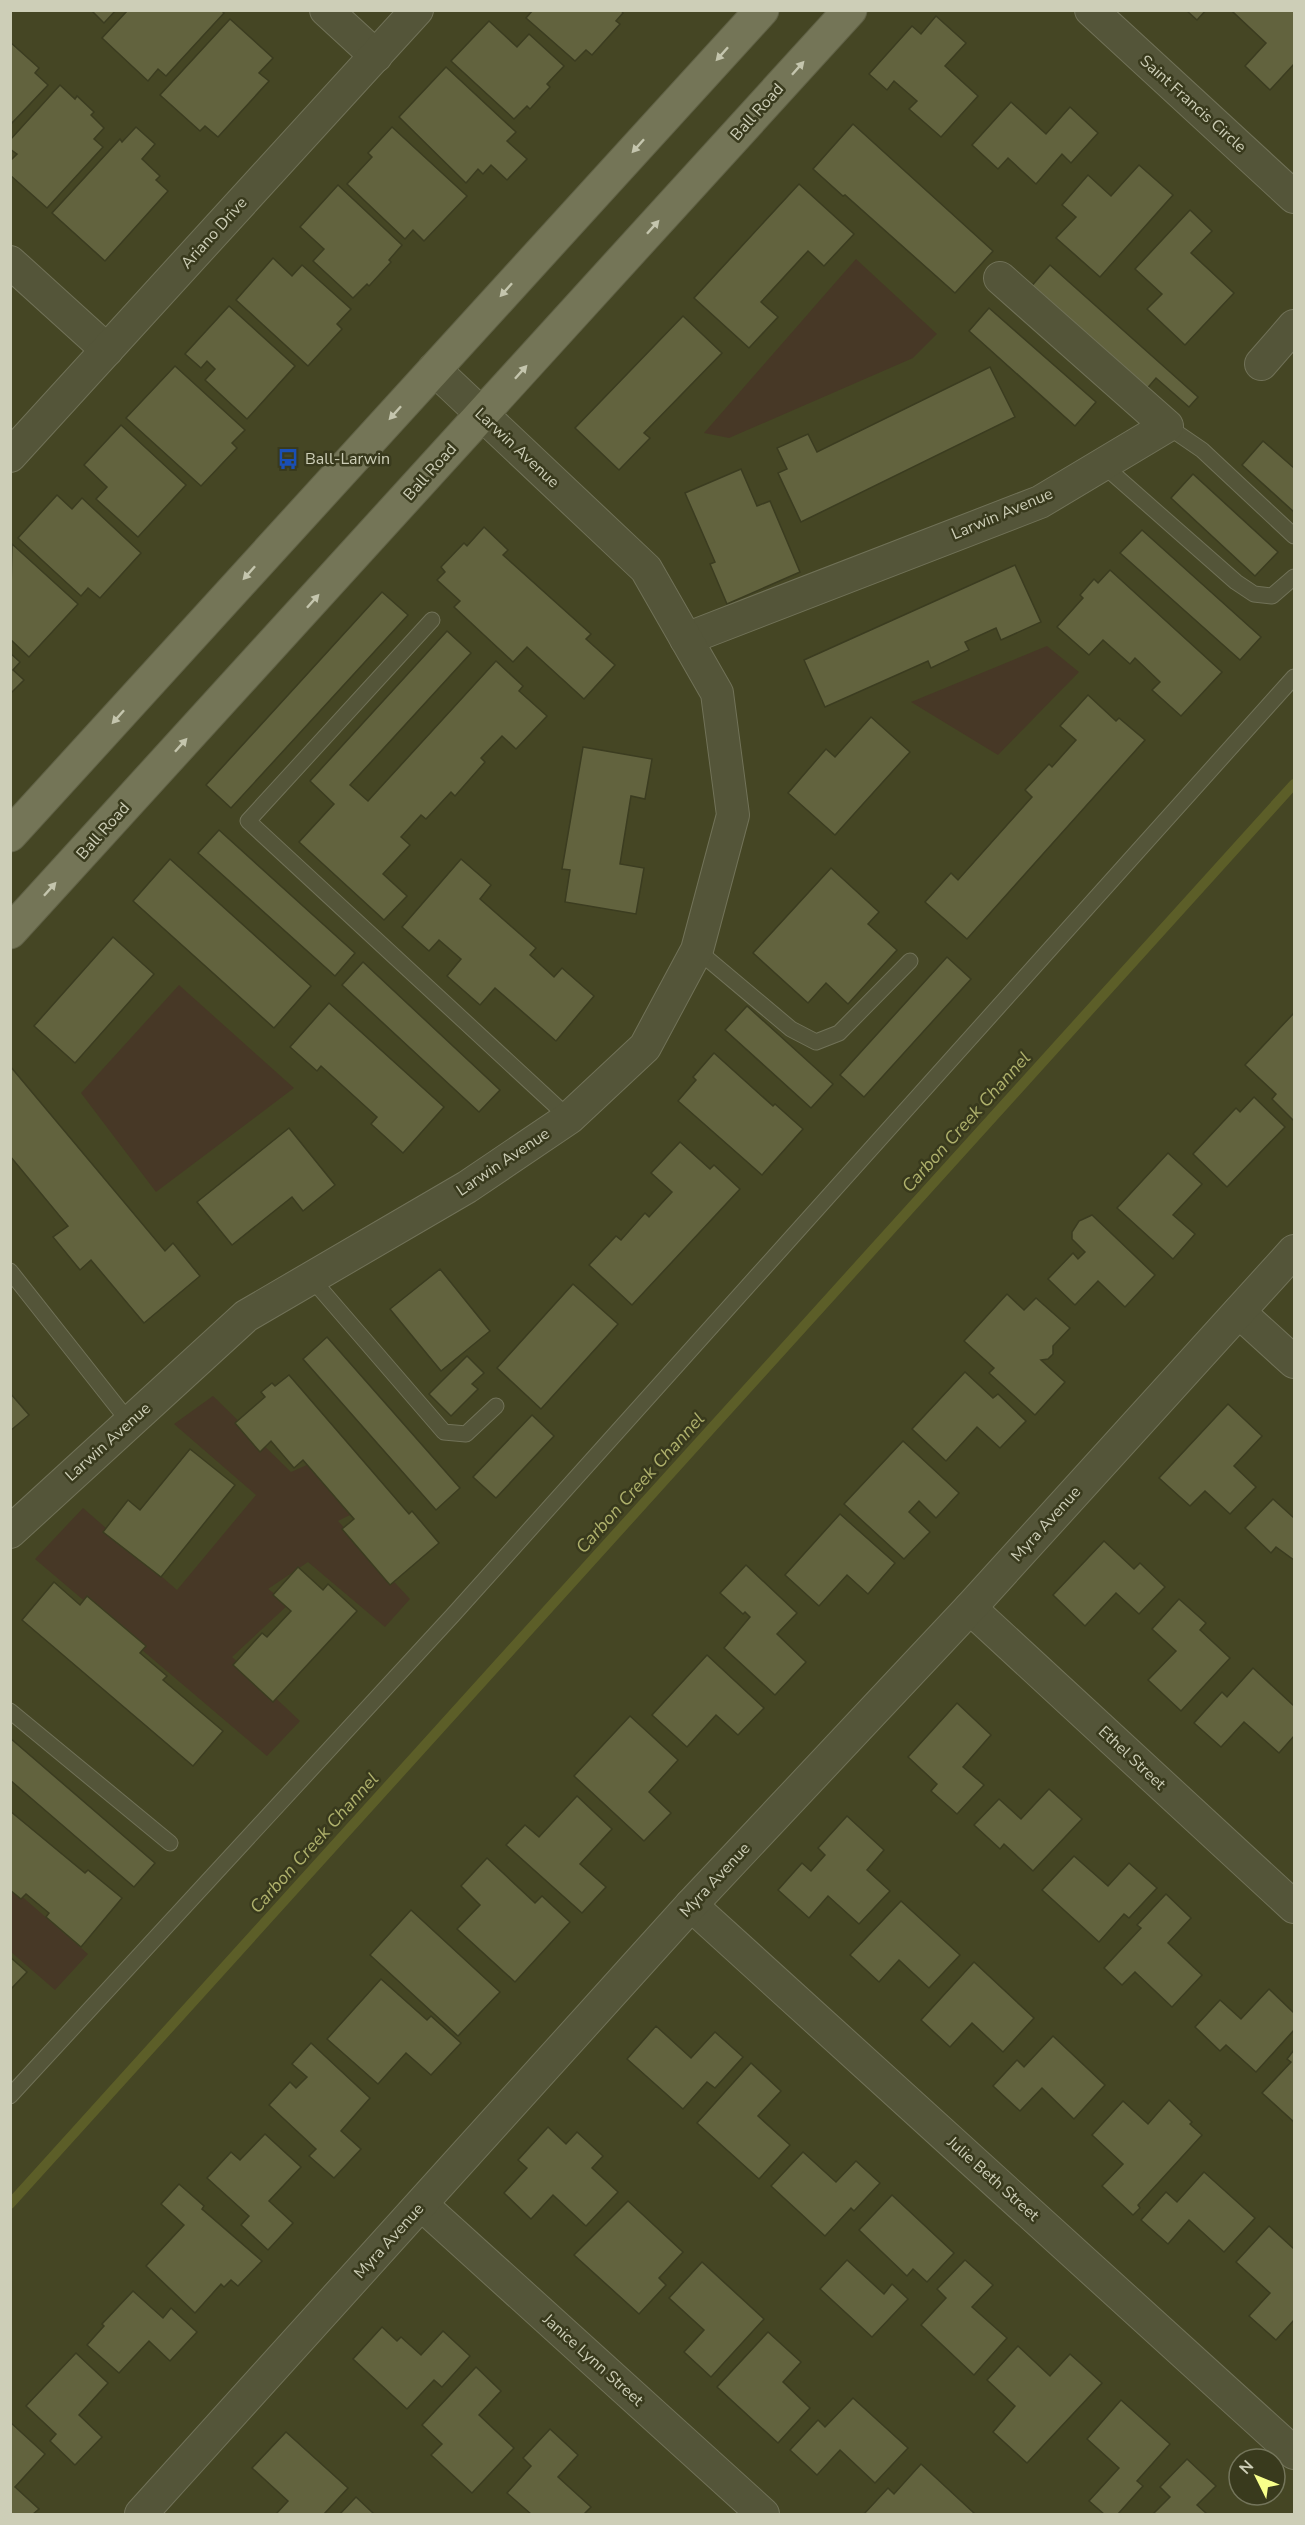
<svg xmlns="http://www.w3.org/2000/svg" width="1305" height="2525" font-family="'Nunito Sans',sans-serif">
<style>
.green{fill:#473826}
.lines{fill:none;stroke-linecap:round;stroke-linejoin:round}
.stream{stroke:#5c5e28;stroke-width:10}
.building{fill:#62633e;stroke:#3b3c20;stroke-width:1.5}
.lane-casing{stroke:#717258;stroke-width:17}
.street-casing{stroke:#717258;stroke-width:34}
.primary-casing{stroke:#606146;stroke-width:35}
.lane{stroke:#545539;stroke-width:15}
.street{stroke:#545539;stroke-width:32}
.primary{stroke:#747557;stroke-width:33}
.oneway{fill:#c4c5ad}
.labels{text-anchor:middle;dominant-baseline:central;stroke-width:5;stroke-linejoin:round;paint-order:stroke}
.street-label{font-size:16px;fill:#cdceb7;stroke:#393a1d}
.poi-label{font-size:16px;fill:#cdceb7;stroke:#393a1d;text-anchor:start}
.water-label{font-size:18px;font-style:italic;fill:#afb16c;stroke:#393a1d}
</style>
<rect width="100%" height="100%" fill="#454624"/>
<g class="green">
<path d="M856,259l81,75 -24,24 -184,80 -25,-5z"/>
<path d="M1047,646l32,26 -81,83 -87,-53z"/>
<path d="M179,985l115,103 -138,104 -75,-99z"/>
<path d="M213,1396l78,76 18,-8 41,51 -12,6 72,78 -25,28 -77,-65 -40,27 21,15 -57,53 68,64 -33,35 -232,-197 48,-51 94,82 79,-95 -82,-71z"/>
<path d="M10,1886l78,68 -33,36 -44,-38z"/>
</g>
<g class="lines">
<path class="stream" d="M10,2204l1284,-1420"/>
</g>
<g class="building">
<path d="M91,10h25l-12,13z"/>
<path d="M128,10h93l3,3 -58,63 -8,-7 -10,12 -46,-43z"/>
<path d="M533,10h88l2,3 -7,8 4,3 -28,31 -6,-5 -11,11 -49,-43z"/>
<path d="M1186,10h20l-9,10z"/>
<path d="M1234,10h60v54l-24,26 -25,-24 21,-23 -33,-31z"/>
<path d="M936,16l30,27 -21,23 33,30 -37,41 -32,-28 8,-8 -23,-20 -7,9 -18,-16 43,-48 9,8z"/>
<path d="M230,19l43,39 -14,15 10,8 -51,56 -13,-11 -5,5 -40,-36z"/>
<path d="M489,21l28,26 12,-13 35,32 -17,18 3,3 -20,22 -3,-3 -13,13 -63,-58z"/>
<path d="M10,42l29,26 -4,5 13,12 -38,40z"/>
<path d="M446,67l70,65 -9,9 20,18 -20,21 -16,-15 -8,9 -5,-5 -12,14 -67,-66z"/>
<path d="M60,85l15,14 2,-3 17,16 -3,3 13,13 -10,11 9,8 -56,61 -37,-33v-14l7,-7 -7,-5v-9z"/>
<path d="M1011,102l35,32 24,-27 28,26 -27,30 -9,-9 -26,30 -28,-26 -10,11 -26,-24z"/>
<path d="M853,124l140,127 -38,42 -110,-98 -2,1 -30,-27z"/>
<path d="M136,127l19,17 -13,15 18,17 -4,4 12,11 -63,70 -53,-48 68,-74 2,3z"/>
<path d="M392,127l75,69 -43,45 -11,-11 -8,9 -58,-55 25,-27 -4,-4z"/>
<path d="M1139,165l34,30 -73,82 -44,-39 20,-21 -14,-12 26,-30 23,21z"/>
<path d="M799,184l55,50 -30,32 -16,-15 -47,51 17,15 -29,31 -55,-50z"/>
<path d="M338,185l64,60 -13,15 2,2 -22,24 -2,-2 -14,14 -40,-37 11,-12 -24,-22z"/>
<path d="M1190,210l22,21 -21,22 43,40 -49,52 -38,-36 15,-15 -27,-25z"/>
<path d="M273,258l19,18 10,-11 49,44 -14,15 5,5 -34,37 -72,-66z"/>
<path d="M1050,265l148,132 -9,10 -33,-29 -12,14 -115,-103z"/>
<path d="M229,306l66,60 -48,53 -42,-39 10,-11 -8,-8 -6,7 -16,-14z"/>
<path d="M989,308l107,94 -21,24 -106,-95z"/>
<path d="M683,316l39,37 -78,80 6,5 -31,32 -44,-42z"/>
<path d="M175,366l70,64 -13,13 5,5 -36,38 -75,-68z"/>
<path d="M990,367l25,50 -214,105 -23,-49 9,-4 -10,-21 31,-14 9,18z"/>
<path d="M121,425l65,60 -48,52 -42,-38 11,-12 -23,-22z"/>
<path d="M1263,441l31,27v44l-52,-47z"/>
<path d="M741,469l16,37 13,-5 30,71 -73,32 -17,-40 5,-2 -30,-69z"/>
<path d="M1193,474l85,78 -23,24 -84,-78z"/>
<path d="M57,495l15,14 10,-11 59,55 -41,45 -12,-10 -7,8 -63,-58z"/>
<path d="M484,527l24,23 -5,5 88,79 -5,5 29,26 -31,34 -57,-52 -14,15 -59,-55 6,-6 -23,-21 8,-8 -4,-5 23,-24 3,3z"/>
<path d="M1142,530l119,107 -21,23 -120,-107z"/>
<path d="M12,544l66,60 -49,53 -19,-18z"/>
<path d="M1015,565l26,57 -40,18 -5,-12 -31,14 4,8 -38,18 -3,-7 -103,46 -21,-47z"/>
<path d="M1110,570l112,102 -41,44 -29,-26 8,-8 -25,-24 -5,6 -27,-24 -14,15 -32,-28 26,-29 -3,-3 14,-16 4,4z"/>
<path d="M382,592l26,23 -177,193 -25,-23z"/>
<path d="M447,631l24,22 -121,132 18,16 128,-140 27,25 -4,5 28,25 -31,33 -14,-13 -21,22 4,4 -30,34 -4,-4 -25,27 -5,-4 -20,22 9,8 -27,29 24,22 -23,24 -85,-78 35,-38 -24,-23z"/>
<path d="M10,653l10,9 -7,8 11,10 -14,14z"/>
<path d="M1088,695l28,26 3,-3 26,22 -178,199 -42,-37 26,-29 7,7 74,-83 -7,-7 24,-26 3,3 24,-27 -16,-14z"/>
<path d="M871,717l39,35 -75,83 -47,-42 38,-44 9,8z"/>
<path d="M583,747l69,12 -7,40 -14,-3 -11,68 24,4 -8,46 -71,-12 5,-32 -8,-1z"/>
<path d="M219,830l136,123 -20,23 -137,-123z"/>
<path d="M170,859l141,127 -37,42 -141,-127z"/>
<path d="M461,859l30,26 -11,14 56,49 -6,7 24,22 8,-9 32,28 -38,45 -61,-53 -15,17 -33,-29 14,-17 -22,-19 -10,11 -27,-24z"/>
<path d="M831,868l48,44 -11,12 29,26 -49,54 -22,-21 -18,20 -55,-50z"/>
<path d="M113,937l41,37 -79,89 -41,-37z"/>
<path d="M947,957l24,22 -107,118 -24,-22z"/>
<path d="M363,962l137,128 -21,22 -137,-127z"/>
<path d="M329,1003l115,104 -41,46 -32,-29 6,-7 -56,-51 -4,5 -27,-24z"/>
<path d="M747,1006l86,78 -22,24 -86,-78z"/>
<path d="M1294,1013v108l-22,-22 4,-5 -31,-29z"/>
<path d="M714,1053l59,53 2,-2 28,25 -41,46 -84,-74 18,-21 -3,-3z"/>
<path d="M10,1066l155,185 8,-8 27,33 -56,47 -53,-63 -11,10 -27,-33 15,-11 -58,-70z"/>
<path d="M1254,1097l31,30 -58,60 -34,-33 43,-46 4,4z"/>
<path d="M289,1128l46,57 -32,26 -11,-14 -60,48 -35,-43z"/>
<path d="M680,1142l30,27 4,-4 26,24 -108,116 -43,-40 27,-29 5,4 24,-27 4,4 23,-25 -21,-19z"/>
<path d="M1168,1153l34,31 -29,31 22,19 -22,25 -56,-51z"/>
<path d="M1092,1215l63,60 -30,32 -27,-26 -23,24 -27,-26 25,-26 5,6 7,-7 -13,-13v-7l7,-11z"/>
<path d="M440,1269l50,62 -49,40 -51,-62z"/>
<path d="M573,1284l45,40 -77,85 -44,-41z"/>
<path d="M1007,1294l17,16 12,-12 34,30 -17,18v8l-5,5 -7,1 24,22 -30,33 -46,-42 5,-5 -30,-27z"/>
<path d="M327,1337l133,151 -24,22 -133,-151z"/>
<path d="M467,1356l17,17 -12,11 6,5 -27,27 -22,-22z"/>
<path d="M965,1372l28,26 5,-4 28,27 -26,27 -23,-21 -31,34 -34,-32z"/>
<path d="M289,1375l120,139 3,-3 27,32 -49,42 -48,-56 12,-10 -51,-59 -9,8 -23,-27 -11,11 -25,-29 30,-26 -4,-5 11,-9 3,3z"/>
<path d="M10,1393l19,22 -19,16z"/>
<path d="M1228,1404l34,32 -28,30 22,21 -26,27 -25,-23 -15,15 -31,-28z"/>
<path d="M532,1415l22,21 -58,62 -23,-21z"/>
<path d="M903,1441l56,52 -23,25 -17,-17 -10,11 21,20 -26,27 -60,-55z"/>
<path d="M190,1449l45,36 -74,92 -58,-45 25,-32 12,10z"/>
<path d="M1273,1499l21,19v42l-18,-13 -5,6 -26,-25z"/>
<path d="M840,1514l55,49 -27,31 -21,-19 -28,31 -34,-31z"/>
<path d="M1104,1541l30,28 6,-6 25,24 -26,27 -23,-21 -31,33 -32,-31z"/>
<path d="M746,1565l51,48 -20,21 29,28 -31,33 -51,-47 26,-31 -5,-5 -2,2 -23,-21z"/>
<path d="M298,1567l25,23 5,-6 29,27 -84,91 -40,-37 29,-32 5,4 24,-26 -18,-16z"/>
<path d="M54,1582l26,23 7,-9 59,50 -6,7 27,23 -4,4 60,51 -30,35 -171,-146z"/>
<path d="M1179,1599l27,24 -6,7 30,28 -49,53 -33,-31 28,-29 -24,-22z"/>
<path d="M707,1655l57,53 -26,27 -22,-20 -29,32 -35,-32z"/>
<path d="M1253,1668l41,38v30l-15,17 -35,-31 -23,25 -27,-24 28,-31 5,5z"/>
<path d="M957,1703l34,32 -28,32 21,18 -27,29 -26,-23 6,-7 -29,-27z"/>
<path d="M630,1716l48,44 -29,32 22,21 -27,28 -70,-65z"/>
<path d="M10,1738l145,125 -21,24 -124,-107z"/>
<path d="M1049,1789l33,30 -49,52 -29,-27 -4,5 -26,-24 25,-26 22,20z"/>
<path d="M577,1796l35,33 -32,35 26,23 -24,26 -76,-68 19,-20 14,12z"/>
<path d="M10,1811l75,62 3,-3 34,28 -41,49 -35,-30 3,-4 -23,-19 -5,5 -11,-9z"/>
<path d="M847,1816l37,34 -17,20 23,21 -31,33 -31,-28 -19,22 -31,-28 24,-27 9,8 14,-16 -7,-7z"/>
<path d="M1074,1856l34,30 21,-23 28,25 -28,30 -5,-4 -25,28 -57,-52z"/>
<path d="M487,1858l48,45 7,-7 28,26 -55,60 -58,-53 23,-24 -19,-19z"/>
<path d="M1166,1894l25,24 -23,25 34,32 -30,32 -37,-35 -13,13 -18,-17 37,-40 -4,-3z"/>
<path d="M901,1901l59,54 -31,33 -30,-28 -20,22 -29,-27z"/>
<path d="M411,1910l89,82 -42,44 -88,-81z"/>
<path d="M10,1957l17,15 -17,18z"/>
<path d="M974,1962l60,56 -31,34 -31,-29 -22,24 -29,-27z"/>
<path d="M381,1979l46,41 4,-4 30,27 -30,32 -25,-22 -28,31 -51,-45z"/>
<path d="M1269,1989l25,24v17l-38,42 -30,-27 -6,6 -25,-24 25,-27 21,19z"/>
<path d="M656,2026l35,32 24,-26 28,25 -28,31 -8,-6 -24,27 -56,-50z"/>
<path d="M1053,2036l52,49 -31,34 -32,-31 -22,23 -27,-25 24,-26 7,7z"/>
<path d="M311,2043l59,55 -29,33 20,18 -27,29 -25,-22 7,-7 -47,-44 21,-23 6,6 11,-11 -15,-13z"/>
<path d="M1294,2050v72l-32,-29 29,-31 -4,-3z"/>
<path d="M751,2063l30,28 -23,25 32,29 -31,34 -62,-56z"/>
<path d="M1169,2100l23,22 -2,2 12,11 -64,70 2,3 -7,7 -31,-29 21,-22 -31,-29 31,-34 25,23z"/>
<path d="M548,2127l18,17 11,-12 26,24 -11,12 26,24 -32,34 -33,-31 -22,24 -27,-26 23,-25 -9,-8z"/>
<path d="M265,2134l36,33 -32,34 24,22 -25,27 -27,-25 8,-9 -42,-38 24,-26 9,8z"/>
<path d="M803,2152l33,30 20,-21 24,22 -26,28 -3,-3 -26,28 -54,-50z"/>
<path d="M1204,2172l51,46 -31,34 -35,-32 -21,24 -27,-24 25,-28 11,10z"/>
<path d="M179,2184l25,22 -2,3 60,52 -24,25 -7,-6 -7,7 -3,-3 -26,29 -49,-47 38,-41 -23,-21z"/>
<path d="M892,2195l62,58 -27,29 -14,-13 -6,7 -48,-46z"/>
<path d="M628,2201l55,51 -24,26 7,7 -27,29 -65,-59z"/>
<path d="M1269,2226l25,23v71l-18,20 -27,-24 21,-23 -34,-31z"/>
<path d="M847,2260l37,34 8,-10 16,15 -36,38 -52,-48z"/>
<path d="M965,2260l28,25 -21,22 35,31 -33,37 -53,-50 25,-27 -9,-9z"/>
<path d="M702,2262l62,57 -53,58 -27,-25 20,-22 -35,-32z"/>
<path d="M133,2291l30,27 8,-10 26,24 -27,29 -21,-20 -30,32 -32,-28 17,-19 -2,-2z"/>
<path d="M382,2327l15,14 4,-4 20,18 22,-24 27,25 -28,31 -8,-7 -27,29 -54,-50z"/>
<path d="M768,2332l33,30 -18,20 27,26 -32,35 -61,-56z"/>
<path d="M1018,2346l32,30 20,-22 32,29 -75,80 -34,-31 22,-26 -28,-26z"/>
<path d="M76,2353l32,30 -29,32 23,22 -27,28 -25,-24 6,-7 -30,-28z"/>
<path d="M476,2367l25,24 -22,24 35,33 -42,45 -41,-38 11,-11 -20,-19z"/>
<path d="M853,2398l55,50 -33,35 -35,-33 -23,25 -27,-25 28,-30 7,7z"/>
<path d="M1121,2400l49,44 -33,37 6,5 -25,28h-14l-15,-13 30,-33 -32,-29z"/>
<path d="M10,2422l35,32 -30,33 24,22 -6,5h-23z"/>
<path d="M550,2429l28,26 -20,22 33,30 -7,7h-53l-24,-21 24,-27 -8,-8z"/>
<path d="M286,2432l62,56 -24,26h-48l12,-13 -36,-33z"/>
<path d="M1187,2459l29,27 -19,19 10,9h-54l17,-17 -10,-10z"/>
<path d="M921,2464l54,50h-111l24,-26 6,6z"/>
<path d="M356,2497l18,17h-34z"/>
</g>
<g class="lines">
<defs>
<g id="lane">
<path d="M1167,426l35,24 92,86"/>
<path d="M1102,464l134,118 18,12 18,2 22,-19"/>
<path d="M432,620l-184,201 321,297"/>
<path d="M697,950l94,79 25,13 23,-9 71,-72"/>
<path d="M10,1271l120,152"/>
<path d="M311,1278l133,154 22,2 30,-28"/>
<path d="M10,1711l160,132"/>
<path d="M10,2096l443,-481 841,-938"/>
</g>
<g id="street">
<path d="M326,10l50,46"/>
<path d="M1091,10l203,187"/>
<path d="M10,262l97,88"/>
<path d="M1261,364l33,-38"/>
<path d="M10,456l407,-446"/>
<path d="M686,639l354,-137 127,-76 -167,-148"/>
<path d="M1239,1312l55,50"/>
<path d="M10,1532l236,-216 221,-129 102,-69 76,-71 52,-97 36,-135 -16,-122 -71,-124 -212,-200"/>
<path d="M970,1608l324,299"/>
<path d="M691,1905l603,548"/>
<path d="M422,2205l341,309"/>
<path d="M141,2514l550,-609 279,-297 324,-357"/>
</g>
<g id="primary">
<path d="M10,835l752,-825"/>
<path d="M10,932l840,-922"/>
</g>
</defs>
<use href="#lane" class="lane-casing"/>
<use href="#street" class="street-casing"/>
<use href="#primary" class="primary-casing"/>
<use href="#lane" class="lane"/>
<use href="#street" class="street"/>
<use href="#primary" class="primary"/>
</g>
<defs><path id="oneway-solid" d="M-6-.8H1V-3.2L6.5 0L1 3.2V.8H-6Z" transform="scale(1.5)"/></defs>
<g class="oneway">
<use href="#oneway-solid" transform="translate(722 54) rotate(132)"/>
<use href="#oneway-solid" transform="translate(798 68) rotate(-48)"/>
<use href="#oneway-solid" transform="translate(638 146) rotate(132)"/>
<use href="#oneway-solid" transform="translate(653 227) rotate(-48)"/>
<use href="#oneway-solid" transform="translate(506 290) rotate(132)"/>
<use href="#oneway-solid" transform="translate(521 372) rotate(-48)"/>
<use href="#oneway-solid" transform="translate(395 413) rotate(132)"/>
<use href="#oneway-solid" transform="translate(249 573) rotate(132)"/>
<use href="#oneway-solid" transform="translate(313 601) rotate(-48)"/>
<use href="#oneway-solid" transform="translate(118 717) rotate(132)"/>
<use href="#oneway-solid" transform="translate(181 745) rotate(-48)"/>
<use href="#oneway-solid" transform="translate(50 889) rotate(-48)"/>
</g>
<defs>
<symbol id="bus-bare" viewBox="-9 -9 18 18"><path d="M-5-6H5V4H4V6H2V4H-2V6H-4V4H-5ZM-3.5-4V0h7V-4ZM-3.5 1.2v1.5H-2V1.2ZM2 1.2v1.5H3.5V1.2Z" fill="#1a4fb4" stroke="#393a1d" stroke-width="2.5" paint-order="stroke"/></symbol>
</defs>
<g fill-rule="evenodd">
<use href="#bus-bare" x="273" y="444" width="30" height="30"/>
</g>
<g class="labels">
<g class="street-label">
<text transform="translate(1193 104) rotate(42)">Saint Francis Circle</text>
<text transform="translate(757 112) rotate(-48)">Ball Road</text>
<text transform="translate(214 233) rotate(-48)">Ariano Drive</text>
<text transform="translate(517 448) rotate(43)">Larwin Avenue</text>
<text transform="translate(430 472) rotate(-48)">Ball Road</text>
<text transform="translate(1002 514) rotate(-23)">Larwin Avenue</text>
<text transform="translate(103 831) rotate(-48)">Ball Road</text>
<text transform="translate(503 1162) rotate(-34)">Larwin Avenue</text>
<text transform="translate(108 1442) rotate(-42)">Larwin Avenue</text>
<text transform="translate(1046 1524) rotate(-48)">Myra Avenue</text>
<text transform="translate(1132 1758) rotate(43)">Ethel Street</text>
<text transform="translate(715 1880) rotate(-47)">Myra Avenue</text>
<text transform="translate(993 2179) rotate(42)">Julie Beth Street</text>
<text transform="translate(389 2241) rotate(-48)">Myra Avenue</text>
<text transform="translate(593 2360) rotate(42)">Janice Lynn Street</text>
</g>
<g class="poi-label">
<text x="305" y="459">Ball-Larwin</text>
</g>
<g class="water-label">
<text transform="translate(966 1122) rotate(-48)">Carbon Creek Channel</text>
<text transform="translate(640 1483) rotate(-48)">Carbon Creek Channel</text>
<text transform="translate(314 1843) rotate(-48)">Carbon Creek Channel</text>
</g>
</g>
<rect width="1305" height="2525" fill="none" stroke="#cdceb7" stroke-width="24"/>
<g transform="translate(1257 2477) rotate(313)"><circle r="28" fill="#393a1d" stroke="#74755b" stroke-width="1.5"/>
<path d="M0-4.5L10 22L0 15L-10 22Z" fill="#f8ff8b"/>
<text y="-9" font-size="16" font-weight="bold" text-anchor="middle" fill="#cdceb7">N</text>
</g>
</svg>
